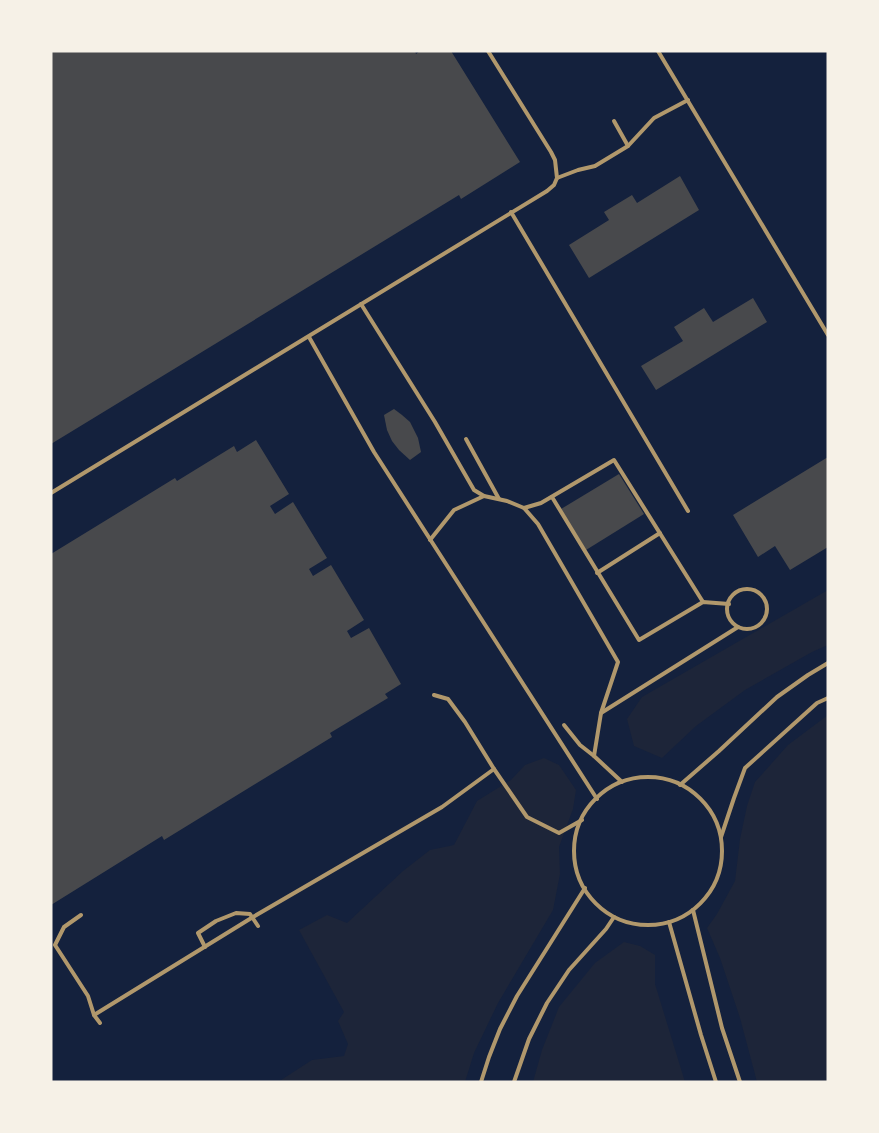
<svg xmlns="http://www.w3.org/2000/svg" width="879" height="1133" font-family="Overpass,sans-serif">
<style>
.green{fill:#1d2539}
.building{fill:#48494c}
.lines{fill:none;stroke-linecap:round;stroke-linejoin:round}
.service{stroke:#b1986c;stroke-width:4}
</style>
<rect width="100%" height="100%" fill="#14213d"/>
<g class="green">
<path d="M828,590v55l-16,7 -67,38 -49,36 -34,32 -28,-12 -7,-27 15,-22z"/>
<path d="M828,715v367h-71l-17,-64 -20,-60 -13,-30 10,-14 18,-33 5,-42 7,-33 8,-24 33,-37z"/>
<path d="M544,758l15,7 17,25 -3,19 -14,38 1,27 -7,36 -55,93 -24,50 -9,29h-187l34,-22 32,-4 4,-12 -10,-23 6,-9 -45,-82 28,-15 20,8 56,-52 27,-21 24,-5 23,-44 34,-21 14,-15z"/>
<path d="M624,942l16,4 15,9v29l30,98h-152l9,-32 17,-43 36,-44z"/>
</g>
<g class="building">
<path d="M51,51h364l1,3 4,-3h31l69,111 -59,37 -2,-4 -408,249z"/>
<path d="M680,176l19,34 -110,68 -20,-33 40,-25 -5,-8 28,-17 5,8z"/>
<path d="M753,298l14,24 -111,68 -15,-24 42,-25 -9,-14 30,-19 9,14z"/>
<path d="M394,409l8,6 8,7 8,16 3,14 -11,8 -11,-10 -7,-9 -5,-11 -3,-15z"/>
<path d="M256,440l33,54 -19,12 5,8 18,-12 34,56 -18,11 4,7 18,-11 33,55 -17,11 4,7 18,-10 32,56 -16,10 3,4 -58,35 2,4 -168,103 -2,-4 -111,69v-351l124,-76 2,3 57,-35 3,6z"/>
<path d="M828,457v90l-38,23 -15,-24 -17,11 -25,-42z"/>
<path d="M619,474l25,40 -58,36 -25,-41z"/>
</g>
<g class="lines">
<g class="service">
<path d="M488,51l63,101 4,8 2,18"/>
<path d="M658,51l170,284"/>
<path d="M614,121l14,25"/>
<path d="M511,212l177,299"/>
<path d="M361,304l74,118 39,68 10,6 23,5 17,7 14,16 80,138 -17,51 -7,43 28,26"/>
<path d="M309,337l65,115 223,347"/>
<path d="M466,439l33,60"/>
<path d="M51,493l496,-302 7,-6 3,-7 21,-8 17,-4 33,-20 26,-28 34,-18"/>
<path d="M552,497l87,143 64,-38 26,2"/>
<path d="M524,508l17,-5 73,-43 89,142"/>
<path d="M430,540l24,-30 30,-14"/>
<path d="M597,573l63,-40"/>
<circle cx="747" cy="609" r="20"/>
<path d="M434,695l14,4 17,23 29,47 33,48 32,16 23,-13"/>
<path d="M601,713l137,-86"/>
<path d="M564,725l16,20 14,11"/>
<circle cx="648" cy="851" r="74"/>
<path d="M680,785l39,-34 58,-54 31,-22 20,-12"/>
<path d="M721,837l13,-39 11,-30 72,-65 11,-5"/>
<path d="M693,910l29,118 18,54"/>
<path d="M81,915l-17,12 -9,18 33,51 6,19 6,8"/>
<path d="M669,922l32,113 15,47"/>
<path d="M205,947l-7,-14 18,-12 20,-8 14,1 8,12"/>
<path d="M94,1015l159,-98 189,-110 52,-38"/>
<path d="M481,1082l8,-25 11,-28 17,-33 68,-108"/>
<path d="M514,1082l15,-43 18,-36 22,-33 37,-41 8,-12"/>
</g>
</g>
<rect width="879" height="1133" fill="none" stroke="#f6f1e7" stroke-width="105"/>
</svg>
